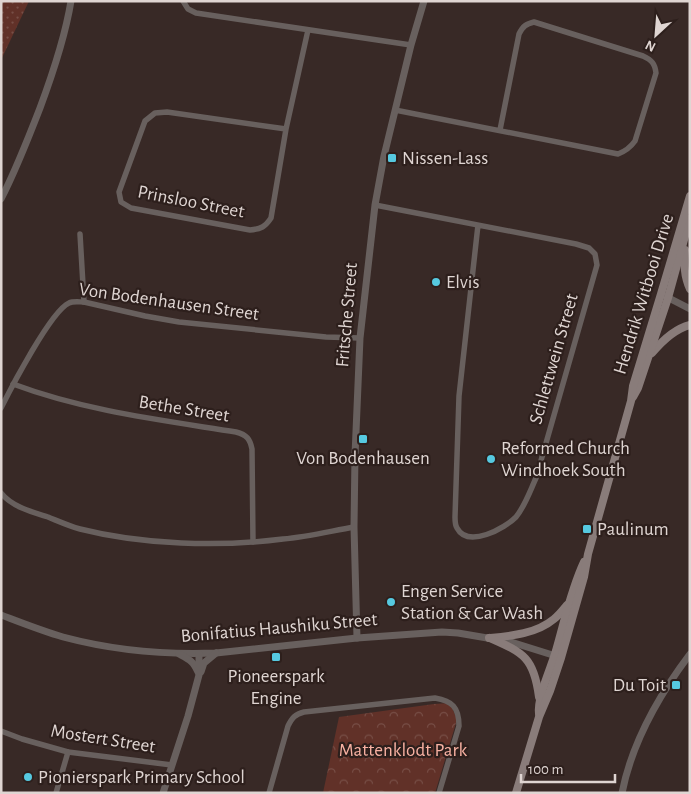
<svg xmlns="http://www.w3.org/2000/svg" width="691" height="794" font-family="'Alegreya Sans',sans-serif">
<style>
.grass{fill:url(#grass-dots)}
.forest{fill:url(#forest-crowns)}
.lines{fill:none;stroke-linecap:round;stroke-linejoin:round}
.minor{stroke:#68605e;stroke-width:5.5}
.tertiary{stroke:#68605e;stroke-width:7}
.secondary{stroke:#897c7a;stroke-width:8}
.poi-dot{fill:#56c9e0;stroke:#2d1f1c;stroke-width:2}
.labels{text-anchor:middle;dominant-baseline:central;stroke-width:4.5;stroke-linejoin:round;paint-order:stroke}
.poi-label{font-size:19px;fill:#dfd5d2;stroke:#2d1f1c;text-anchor:start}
.street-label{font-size:19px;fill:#dfd5d2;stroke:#2d1f1c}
.park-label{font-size:19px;fill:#f8b1a2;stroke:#2d1f1c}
</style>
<defs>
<pattern id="grass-dots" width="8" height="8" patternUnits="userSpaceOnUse" patternTransform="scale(1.25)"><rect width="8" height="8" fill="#613128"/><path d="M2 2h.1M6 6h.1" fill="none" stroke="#774e46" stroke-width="1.8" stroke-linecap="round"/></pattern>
<pattern id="forest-crowns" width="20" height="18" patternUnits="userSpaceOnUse" patternTransform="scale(1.25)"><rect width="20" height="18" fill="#613128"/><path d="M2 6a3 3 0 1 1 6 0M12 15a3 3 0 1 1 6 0" fill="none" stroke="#774e46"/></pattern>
</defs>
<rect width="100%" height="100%" fill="#382926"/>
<path class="grass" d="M1,1h28l-28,59z"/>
<path class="forest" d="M450,703l6,14v6l-21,70h-112l16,-76 95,-13z"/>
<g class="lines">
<g class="minor">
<path d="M183,1l5,8 8,4 215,32"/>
<path d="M395,110l223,44c8,-3 12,-6 17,-13l21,-68c-1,-9 -4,-13 -13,-17l-109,-34c-8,2 -11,4 -15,12l-19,96"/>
<path d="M286,129l-119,-17 -12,1 -10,8 -26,71 2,10 10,6 119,22c11,-1 15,-3 21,-12l15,-89 22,-99"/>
<path d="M375,205l201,39 13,4 6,6 2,11 -61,213c-6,13 -11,28 -20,39 -11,11 -48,32 -59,11 -2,-3 -2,-8 -2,-11l4,-121 19,-171"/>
<path d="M80,234l4,68"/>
<path d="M13,384c72,27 148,36 223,48 11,3 14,7 16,17l1,93"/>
<path d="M1,408c10,-20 50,-97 68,-105 4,-2 10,-1 15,-1l61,14 34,6 147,15 34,1"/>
<path d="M1,493c11,14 31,19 47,24 10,4 21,9 32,12 63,16 139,18 203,10 24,-2 48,-8 71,-12"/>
<path d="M1,731l21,8 46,13 104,13"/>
<path d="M56,793l12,-41"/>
<path d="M269,793l19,-67c4,-8 7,-12 16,-14l131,-14c17,3 24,9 24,28l-20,67"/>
</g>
<g class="tertiary">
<path d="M1,199c15,-29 27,-60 39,-91 13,-35 25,-70 31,-107"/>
<path d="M663,295l27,14"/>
<path d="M1,615c21,8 41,16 62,22 49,13 102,18 153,16l141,-15 85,-6 16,1 53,9 48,15"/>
<path d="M357,638l-3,-111 1,-72 5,-117 15,-133 9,-49 27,-111 13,-44"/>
<path d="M179,654c11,6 14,7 19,18"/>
<path d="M201,672l3,-9 12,-10"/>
<path d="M163,793l25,-77 11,-41v-21"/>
<path d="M622,793c10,-51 37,-98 68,-139"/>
</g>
<g class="secondary">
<path d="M685,250c-1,14 -1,26 5,39"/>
<path d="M652,353c10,-12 22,-24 38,-28"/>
<path d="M633,397l5,-9 30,-90 22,-80"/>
<path d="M489,638c22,-2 47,-4 65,-19 5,-4 9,-9 13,-14"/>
<path d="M490,638c34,15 44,20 49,59"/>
<path d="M539,714c-2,-16 11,-44 16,-60 9,-30 15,-62 29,-92"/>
<path d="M516,793l23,-76 11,-26 11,-33 23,-81 4,-23 43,-153 2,-15 28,-92 29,-98"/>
</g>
</g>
<g class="poi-dot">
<rect x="387" y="153" width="10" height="10" rx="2.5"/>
<circle cx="436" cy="282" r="5"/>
<rect x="358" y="434" width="10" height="10" rx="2.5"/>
<circle cx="491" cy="459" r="5"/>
<rect x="582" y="524" width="10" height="10" rx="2.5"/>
<circle cx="391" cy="602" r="5"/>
<rect x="271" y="652" width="10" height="10" rx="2.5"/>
<rect x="671" y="680" width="10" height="10" rx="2.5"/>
<circle cx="28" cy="777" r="5"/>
</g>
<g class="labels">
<g class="poi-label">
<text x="402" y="158">Nissen-Lass</text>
<text x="446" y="282">Elvis</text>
<text x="501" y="448">Reformed Church<tspan x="501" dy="22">Windhoek South</tspan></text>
<text x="363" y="458" text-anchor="middle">Von Bodenhausen</text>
<text x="597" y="529">Paulinum</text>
<text x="401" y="591">Engen Service<tspan x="401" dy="22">Station &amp; Car Wash</tspan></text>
<text x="276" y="676" text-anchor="middle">Pioneerspark<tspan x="276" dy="22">Engine</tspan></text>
<text x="666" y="685" text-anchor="end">Du Toit</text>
<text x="38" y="777">Pionierspark Primary School</text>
</g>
<g class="street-label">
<text transform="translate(191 202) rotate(11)">Prinsloo Street</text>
<text transform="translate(644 294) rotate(-73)">Hendrik Witbooi Drive</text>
<text transform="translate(169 302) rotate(8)">Von Bodenhausen Street</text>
<text transform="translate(347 315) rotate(-85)">Fritsche Street</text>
<text transform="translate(554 359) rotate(-74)">Schlettwein Street</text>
<text transform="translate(184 409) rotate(9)">Bethe Street</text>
<text transform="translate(279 628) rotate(-5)">Bonifatius Haushiku Street</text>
<text transform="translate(103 739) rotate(9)">Mostert Street</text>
</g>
<g class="park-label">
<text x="403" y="750">Mattenklodt Park</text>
</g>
</g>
<rect width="691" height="794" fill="none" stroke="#dfd5d2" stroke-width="5"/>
<g transform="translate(656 35) rotate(206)" stroke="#2d1f1c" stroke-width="4" paint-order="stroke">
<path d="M0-4L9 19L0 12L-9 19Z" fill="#dfd5d2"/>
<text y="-8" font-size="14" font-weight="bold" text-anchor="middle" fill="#dfd5d2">N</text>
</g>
<path d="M521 774v8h94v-8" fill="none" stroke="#dfd5d2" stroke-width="2.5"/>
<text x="528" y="774" font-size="15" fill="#dfd5d2" stroke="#2d1f1c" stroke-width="4" paint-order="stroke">100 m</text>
</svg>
